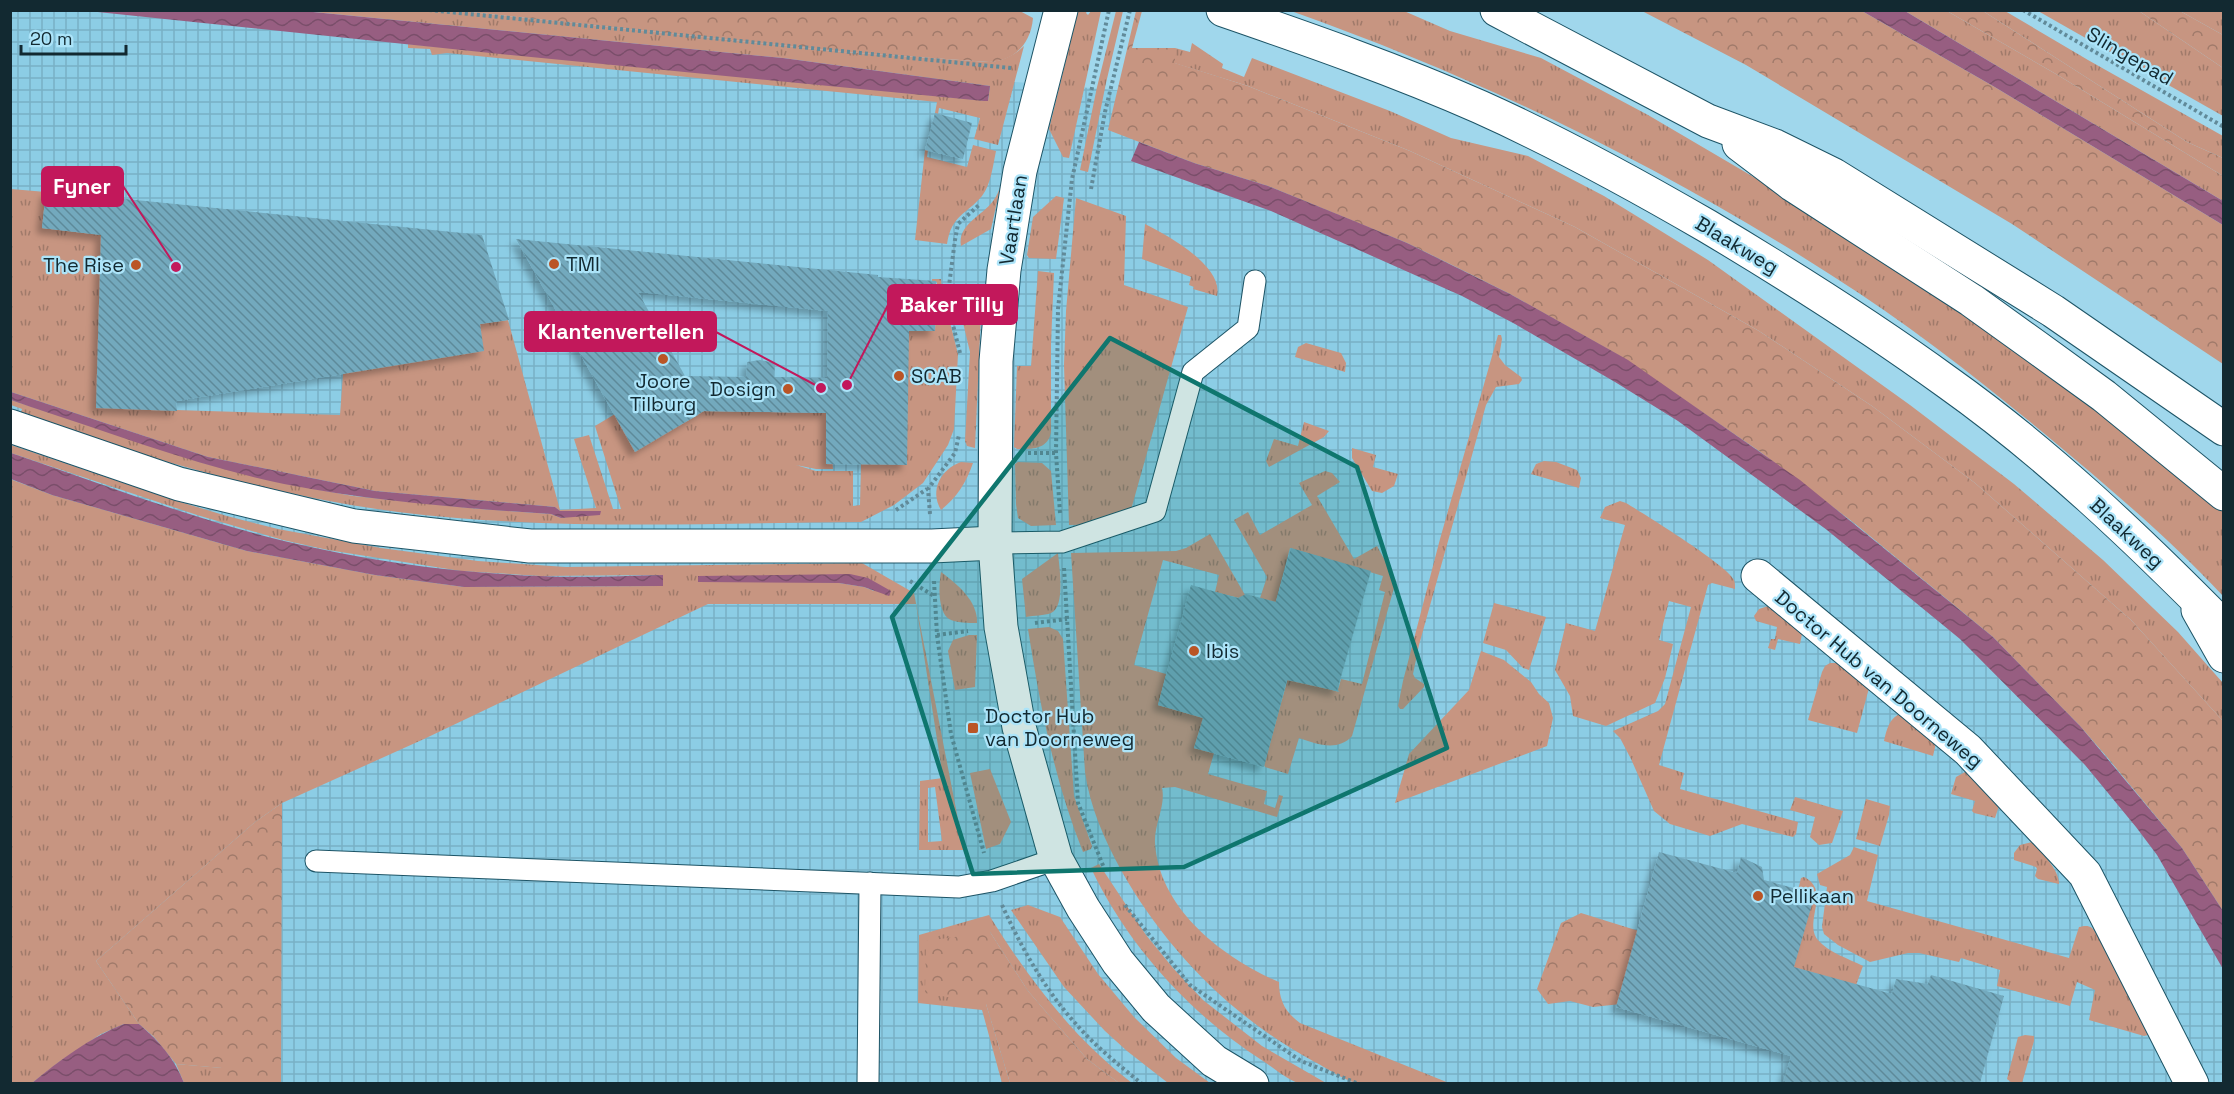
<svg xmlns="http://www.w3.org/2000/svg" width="2234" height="1094" font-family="'Space Grotesk',sans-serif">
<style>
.industrial{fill:url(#industrial-grid)}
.grass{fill:url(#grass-tufts);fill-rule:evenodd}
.forest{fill:url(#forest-crowns)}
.water{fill:url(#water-waves)}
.building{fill:url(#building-back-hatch);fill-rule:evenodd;filter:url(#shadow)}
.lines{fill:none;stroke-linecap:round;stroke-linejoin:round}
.service-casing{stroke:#1d5466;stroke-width:23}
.minor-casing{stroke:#1d5466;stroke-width:35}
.secondary-casing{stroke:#1d5466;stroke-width:35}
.path{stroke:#618a99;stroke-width:4;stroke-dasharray:3 3;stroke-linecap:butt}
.service{stroke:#fff;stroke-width:21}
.minor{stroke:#fff;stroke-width:33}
.secondary{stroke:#fff;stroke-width:33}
.marked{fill:#0f766e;fill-opacity:0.2;stroke:#0f766e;stroke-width:4.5;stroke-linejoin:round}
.poi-dot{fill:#ba5526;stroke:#ace4f9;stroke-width:2}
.labels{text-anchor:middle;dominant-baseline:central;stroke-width:4.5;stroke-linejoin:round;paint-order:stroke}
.street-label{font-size:20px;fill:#122931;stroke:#ace4f9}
.poi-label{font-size:20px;fill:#122931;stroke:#ace4f9;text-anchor:start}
.leader{fill:none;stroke:#c2185b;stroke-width:2}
.callout-dot{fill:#c2185b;stroke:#ace4f9;stroke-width:2}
.callout{fill:#c2185b;stroke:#c2185b;stroke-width:2}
.callout-label{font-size:21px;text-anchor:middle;font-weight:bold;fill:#fff}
</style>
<defs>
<pattern id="industrial-grid" width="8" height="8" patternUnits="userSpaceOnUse" patternTransform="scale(1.5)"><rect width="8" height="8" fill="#8ccde5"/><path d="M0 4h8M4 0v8" fill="none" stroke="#78b0c5"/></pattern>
<pattern id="grass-tufts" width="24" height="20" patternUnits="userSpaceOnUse" patternTransform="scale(1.5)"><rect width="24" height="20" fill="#c79581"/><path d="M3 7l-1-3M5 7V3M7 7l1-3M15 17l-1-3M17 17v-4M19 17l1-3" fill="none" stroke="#a07a6a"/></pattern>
<pattern id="forest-crowns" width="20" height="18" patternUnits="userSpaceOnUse" patternTransform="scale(1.5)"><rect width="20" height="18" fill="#c79581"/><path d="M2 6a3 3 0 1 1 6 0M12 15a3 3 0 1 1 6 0" fill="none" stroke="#a07a6a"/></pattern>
<pattern id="water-waves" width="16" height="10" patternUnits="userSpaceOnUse" patternTransform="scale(1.5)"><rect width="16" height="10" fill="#975e81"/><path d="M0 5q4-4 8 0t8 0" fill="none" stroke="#7a4e6a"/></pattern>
<pattern id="building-back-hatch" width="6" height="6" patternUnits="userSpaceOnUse" patternTransform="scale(1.5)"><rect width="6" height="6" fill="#73a9bd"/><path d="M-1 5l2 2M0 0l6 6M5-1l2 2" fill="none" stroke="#5d8a9a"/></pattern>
<filter id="shadow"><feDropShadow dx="-5.5" dy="5.5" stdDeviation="3" flood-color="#0004"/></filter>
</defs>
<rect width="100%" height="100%" fill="#a0d7ec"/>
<path class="industrial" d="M10,11h120l1035,83 487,265 399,314 172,222v188h-2212z"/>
<g class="grass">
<path d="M303,11h158l383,41 145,10c13,-1 25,-6 35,-16l-26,99 -24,-6 6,-21 -41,-10 -1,6 -3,-1 2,-11 -490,-49 -15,2 -2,-6 -22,-1v-4l580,57 2,-15 -207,-28z"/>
<path d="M1078,11h9l-1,2 2,2 3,-4h10l-32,147 -6,-1 -14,-28z"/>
<path d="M1116,11h7l-17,72 -18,89 -8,-2 17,-83z"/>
<path d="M1291,11h113l46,20 91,27 107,57 138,81 133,83 245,181 59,51v85c-54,-58 -116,-110 -177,-161 -69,-57 -139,-112 -215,-160 -169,-109 -351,-197 -540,-264z"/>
<path d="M1905,11h42l109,63 167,102v25z"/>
<path d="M1983,11h22l83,49 135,76v22l-36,-16z"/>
<path d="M2038,11h101l84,57v48z"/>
<path d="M2180,11h43v24z"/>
<path d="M1192,43l31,21 -1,4 22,9 8,-19 138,53 61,27 77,18 76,40 104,64 202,145 104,79 89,76 75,72 45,51v38l-92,-101 -156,-137 -103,-77 -113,-75 -184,-104 -165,-76 -162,-65 -74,-23 1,-15 15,4z"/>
<path d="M973,145l23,6c-3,14 -5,33 -14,45 -16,19 -30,18 -35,48l-32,-4 10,-90h3l-1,7 40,10z"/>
<path d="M1001,184l-10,45 -30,17c-4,-21 21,-30 32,-45 4,-5 6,-11 8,-17z"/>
<path d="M11,189l35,3 -4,36 60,7 74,175 164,5 3,-41 136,-50 29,-4 52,190 36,-2 -22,-69 15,-4 24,74h8l-26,-83 20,-12 20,36 63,-35 -1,-4 132,2 4,56h-17l-20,-4 20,6h37v35l7,-1 1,-41 47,-133h27l2,-49 -5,-1v-2h9l1,12 16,63 -4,75 -6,16 -25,38 -29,22 -33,17c-154,1 -310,9 -463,-10 -130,-17 -254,-55 -378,-97l2,-6 -11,-4v-5l192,63 79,20 71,13 127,13 71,5 10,4 39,-7h-40l-5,-4 -180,-16 -167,-34 -197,-65z"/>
<path d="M1056,196l8,2 -8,61 -27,-1 -2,-3 6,-38z"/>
<path d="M1076,198l50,18 -2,69 64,22 -61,217 -58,1 -5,-160 2,-54z"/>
<path d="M1145,224c22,11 79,42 72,72l-24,-7 1,-2 -5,-2 2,-8 -49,-18z"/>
<path d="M1038,271l16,2 -3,70v89c-3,18 -20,17 -34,17l-3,-2 3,-81h14z"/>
<path d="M954,285l6,2 21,26 -6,135 -8,-2 -2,-5 5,-89z"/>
<path d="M1498,335h3l1,4 -3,18 6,8 16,12 1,3 -3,4 -23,3 -10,18 -67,240 -6,29 2,4 9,6v3l-21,22h-3l-2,-3 5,-25 37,-142z"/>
<path d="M1306,343l35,10 5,10 -1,9 -50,-15 3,-10z"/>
<path d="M1304,422l25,9 -5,6 -55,30 -3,-6 8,-22 24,7z"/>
<path d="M11,445l166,56 50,15 51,13 103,19 97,13 88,6 296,-4 52,30 50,257h-45l1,-69 23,-3 -27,-174h-208l-284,135 -142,64 -27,19 -159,139 43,63h-15l-23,10 -42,28 -27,21h-21l-1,-604 42,16 195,56 128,24 89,12 199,-1v-11l-122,1 -80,-5 -133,-21 -45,-10 -86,-25 -186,-62zM698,576l170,2 6,13 -10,-4 -25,-4zM935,787l7,54 -14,1v-54z"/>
<path d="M1352,448l24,7 -3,12 25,7 -4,12 -12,7 -10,-2 -20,-33z"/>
<path d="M1544,461l12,1 21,8 4,8 -2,10 -48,-14 5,-10z"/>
<path d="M961,462l12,1c-7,20 -16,34 -32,47 -12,-20 0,-41 20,-48z"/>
<path d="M1018,462l24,1 9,8 5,54 -25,1 -13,-8 -2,-14 -1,-40z"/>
<path d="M1325,471l7,2 8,9 -23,14 37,63 23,-13 19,35 -44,155c-14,16 -36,8 -53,2l-11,36 -23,-7 -1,-2 24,-87 51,14 -1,-2 3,-11 21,5 23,-92 -6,-2 4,-14 -93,-28 -16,60 -10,-2 -4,-8 7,-21 -33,-57 14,-8 12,23 52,-30 -13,-22z"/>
<path d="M1620,501l6,2c18,11 101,62 108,77 1,3 1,6 1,9l-23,-6 -4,2 -49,180 25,8 -4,16 118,33 -2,12 -3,3 -51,-13 -32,12 -40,-12 -16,-13 -23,-52 -11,-21 -7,-7 45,-20 7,-7 26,-97 -22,-6 -10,39 14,4 -8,34 -10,25 -49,23 -33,-10 -3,-20 -15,-26 11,-47 29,8 30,-106 -25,-7 5,-11z"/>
<path d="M1210,534l35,61 -6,3 -24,-6 4,-17 -56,-15 -29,105 32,9 -8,31 46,13 -10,30 20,5 -6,21 59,17 -3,13 11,4 4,-13 4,1 -6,21 -102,-30 -13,1c4,18 -8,36 -7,55 4,66 68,115 124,139 0,18 6,30 21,41l149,60c-22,0 -43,0 -64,0 -9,0 -19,2 -28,0 -12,-2 -32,-16 -44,-22 -81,-44 -147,-111 -192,-191 -17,-31 -31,-63 -36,-98l-14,-219 105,-2 10,-3z"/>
<path d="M1058,553c1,13 8,54 -7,60 -7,3 -17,2 -25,4l-4,-38z"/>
<path d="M941,572c16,12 37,29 36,51 -7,0 -22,0 -28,-4 -12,-8 -10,-36 -8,-47z"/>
<path d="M1494,603l52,14 -17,53 -6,-2 -17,-18 -23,-7z"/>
<path d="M1768,606l34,28 -2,10 -22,-5 -3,11 -7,-2 3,-9h4l2,-12 -21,-6 -2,-5 5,-7z"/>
<path d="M1049,627l9,4 5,8 11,157 18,50 -1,3 -8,3c-29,-72 -43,-147 -55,-223z"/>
<path d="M969,635h8l-2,52 -20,3 -7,-39 5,-11z"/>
<path d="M1481,651l23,9 27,22 8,12 10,9 4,15 -6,28 -152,57 14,-49 60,-64z"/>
<path d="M1830,663h12l27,25 -12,45 -49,-13 14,-48 3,-6z"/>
<path d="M1901,714l35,29 -3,13 -49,-15c2,-10 6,-25 17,-27z"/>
<path d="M990,769l21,53 -11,22 -14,5 -16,-76z"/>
<path d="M1965,772h3l31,34 -4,12 -21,-5 -2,-2 3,-10 -24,-7 5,-17z"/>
<path d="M1795,797l48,14 -11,32 -13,2 -9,-8 5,-20 -25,-7z"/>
<path d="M1866,799l24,7 -1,9 -9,31 -24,-7z"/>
<path d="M2032,842c9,9 28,29 27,42l-21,-5 -3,-3 2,-7 -1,-2 -22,-7v-7l6,-8z"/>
<path d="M1854,847l24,8 -11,46 202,57 10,-31c5,-1 9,-2 13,1 9,8 53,95 56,107l-4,1 -55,-16 6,-30 -18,-8 -7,24 -73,-20 3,-16 -39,-12 -2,4 -40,-9h-11l-38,9 -32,-17 -14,-11 -2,-7 5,-40 -7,-2 -3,-11 33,-19z"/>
<path d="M1099,864l47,71 27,33 30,32 59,46 64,37c-8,1 -20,3 -28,0 -12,-4 -24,-15 -35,-22 -72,-46 -136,-116 -172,-193z"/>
<path d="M1804,877c28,14 -1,44 14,63 10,12 31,19 45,26l-8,22 -68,-16 11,-82 3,-12z"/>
<path d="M1028,905l32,12 38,57 36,43 42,41 34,25h-42l-41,-32 -22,-20 -41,-44 -53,-77z"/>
<path d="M989,915c40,64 83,122 143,168h-13l-32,-24 -59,-68 -38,-59 -4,72 24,79h-8l-20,-73 -64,-7 1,-68z"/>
<path d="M2025,1035l9,1v5l-12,42h-10l-5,-4 11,-42z"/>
<path d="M176,1064l47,4 -1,15h-38z"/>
</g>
<g class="forest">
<path d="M1018,10l15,8c-2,25 -18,43 -44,44l-145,-10 -383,-41z"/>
<path d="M1136,11h6l-10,37h43v15l73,23 162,65 165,76 184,104 113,75 103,77 156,137 92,101v190l-41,-63 -75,-91 -27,-31 -87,-89 -139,-114 -95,-72 -139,-95 -110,-62 -56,-28 -47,-23 -139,-57 -74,-23 -86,-33z"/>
<path d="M1642,11h220l131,75 230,139v139l-211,-140 -266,-159z"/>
<path d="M1947,11h36l204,131 36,16v18l-167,-102z"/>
<path d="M2139,11h41l43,24v33z"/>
<path d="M282,803l-1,280h-59v-15l-46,-4 -22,-27 -15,-13 -43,-63 159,-139z"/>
<path d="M1581,913l61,19 -21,72 -28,3 -23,-6 -22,3 -11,-15 24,-66z"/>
<path d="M990,932l38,59 59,68 32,24h-109l-24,-79 -61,-11 1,-52z"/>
</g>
<g class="water">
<path d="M88,11h215l480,47 207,28 -2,15h-4l-484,-47z"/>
<path d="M1862,11h43l318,190v24l-230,-139z"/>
<path d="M1139,142l55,21 74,23 91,37 48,20 103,51 118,66 172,120 193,157 87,89 102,122 41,63v58l-66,-114 -21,-28 -51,-62 -125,-126 -133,-109 -149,-109 -63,-39 -100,-58 -53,-28 -191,-85 -140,-50z"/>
<path d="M11,392l197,65 167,34 180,16 5,4h41l-1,4 -39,3 -10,-4c-90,-6 -180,-13 -267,-30 -86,-18 -170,-50 -253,-77l-20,-7z"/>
<path d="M11,453c90,31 180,65 273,88 83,20 171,32 256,35 41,2 82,0 123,-1v11l-199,1 -89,-12 -128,-24 -195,-56 -41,-16z"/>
<path d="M850,574l18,4 23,13 -2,5 -25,-9 -25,-4 -141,-1v-6z"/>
<path d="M124,1024h15c21,18 35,34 45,59h-152c28,-23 57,-45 92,-59z"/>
</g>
<g class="building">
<path d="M935,113l37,10 -9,36 -38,-9z"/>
<path d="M46,191l436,44 27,85 -29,4 4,27 -308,50 1,10 -81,-3 5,-173 -59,-7z"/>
<path d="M516,239l362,36v2l58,4 -1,50h-26l-2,134 -81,-1v-51l-122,-2 -69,41zM638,292l190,19 -1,67 -53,-1 1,-14 -15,-3 -13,2 -1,15 -61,-1z"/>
<path d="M1291,548l80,23 -34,120 -50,-11 -23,87 -70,-19 9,-30 -45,-13 33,-120 47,13 8,-4 30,8z"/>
<path d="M1659,852l78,21 4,-16 21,10 2,13 51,14 -21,73 98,27 4,-15 32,5 3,-9 73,21 -24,87h-197l8,-27 -175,-49z"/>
</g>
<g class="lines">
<defs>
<g id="service">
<path d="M995,543l67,-1 93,-31 38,-139 55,-44 7,-47"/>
<path d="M316,861l643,26 33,-6 64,-22"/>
<path d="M868,1084l2,-201"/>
</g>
<g id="minor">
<path d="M1061,10l-41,161 -16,99 -8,91 -1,182 6,84 18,100 37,132 27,49 35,54 38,46 58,53 38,23"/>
<path d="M10,426l169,58 175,42 176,20h402l63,-3"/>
<path d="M1758,576l210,174 117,124 107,210"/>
</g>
<g id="secondary">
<path d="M1223,10c87,30 173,60 257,97 78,35 153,76 227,119 82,49 163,100 240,156 100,71 190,157 277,245"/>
<path d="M1497,10l211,111 67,25 59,29 219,136 171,118"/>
<path d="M1739,144l54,41 178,115 64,46 69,50 120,98"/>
<path d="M2198,610l26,46"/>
</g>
</defs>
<use href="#service" class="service-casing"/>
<use href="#minor" class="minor-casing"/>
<use href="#secondary" class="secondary-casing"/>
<g class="path">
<path d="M429,10l582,58"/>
<path d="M2023,10l201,117"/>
<path d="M1091,189l14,-77 25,-102"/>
<path d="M960,353l-13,-52 8,-61 3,-16 21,-19"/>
<path d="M1028,453h28"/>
<path d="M896,510l31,-21"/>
<path d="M1060,513l-4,-60 2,-144 14,-130 37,-169"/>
<path d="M930,514l-2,-25 27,-36 4,-18"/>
<path d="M1064,568l14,235 28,70"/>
<path d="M910,581l24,15"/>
<path d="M934,581l3,54 14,99 33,119"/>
<path d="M1035,623l32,-4"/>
<path d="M937,635l31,-4"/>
<path d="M1002,905c19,42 43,85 74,119 19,22 43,41 66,60"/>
<path d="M1125,905l65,80 111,76 58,23"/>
</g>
<use href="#service" class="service"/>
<use href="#minor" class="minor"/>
<use href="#secondary" class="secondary"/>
</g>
<path class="marked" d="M1110,338l247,129 90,281 -263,119 -211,7 -81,-257z"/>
<g class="poi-dot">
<circle cx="554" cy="264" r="6"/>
<circle cx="136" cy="265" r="6"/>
<circle cx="663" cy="359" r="6"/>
<circle cx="899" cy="376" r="6"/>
<circle cx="788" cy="389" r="6"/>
<circle cx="1194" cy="651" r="6"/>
<rect x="967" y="722" width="12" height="12" rx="3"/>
<circle cx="1758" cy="896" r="6"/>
</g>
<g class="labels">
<g class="street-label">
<text transform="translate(2130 56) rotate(30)">Slingepad</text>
<text transform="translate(1013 220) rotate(-81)">Vaartlaan</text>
<text transform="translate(1737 245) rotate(31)">Blaakweg</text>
<text transform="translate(2127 533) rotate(43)">Blaakweg</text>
<text transform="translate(1879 679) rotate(40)">Doctor Hub van Doorneweg</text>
</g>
<g class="poi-label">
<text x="566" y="264">TMI</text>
<text x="124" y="265" text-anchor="end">The Rise</text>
<text x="911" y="376">SCAB</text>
<text x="663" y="381" text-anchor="middle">Joore<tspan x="663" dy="23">Tilburg</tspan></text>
<text x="776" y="389" text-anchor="end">Dosign</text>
<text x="1206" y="651">Ibis</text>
<text x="985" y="716">Doctor Hub<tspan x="985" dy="23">van Doorneweg</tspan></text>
<text x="1770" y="896">Pellikaan</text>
</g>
</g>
<path class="leader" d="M176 267L123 186M847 385L888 305M821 388L716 332"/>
<g class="callout-dot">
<circle cx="176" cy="267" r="6"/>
<circle cx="847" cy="385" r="6"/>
<circle cx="821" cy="388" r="6"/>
</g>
<g class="callout">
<rect x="42" y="167" width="81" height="39" rx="6"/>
<rect x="888" y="285" width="129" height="39" rx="6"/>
<rect x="525" y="312" width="191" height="39" rx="6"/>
</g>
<g class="callout-label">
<text x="82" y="194">Fyner</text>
<text x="952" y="312">Baker Tilly</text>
<text x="621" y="339">Klantenvertellen</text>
</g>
<rect width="2234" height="1094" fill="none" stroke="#122931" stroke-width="24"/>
<path d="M21 45v9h105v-9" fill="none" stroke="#122931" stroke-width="3"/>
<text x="30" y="45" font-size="18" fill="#122931" stroke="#ace4f9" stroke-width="4.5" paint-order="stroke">20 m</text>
</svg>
